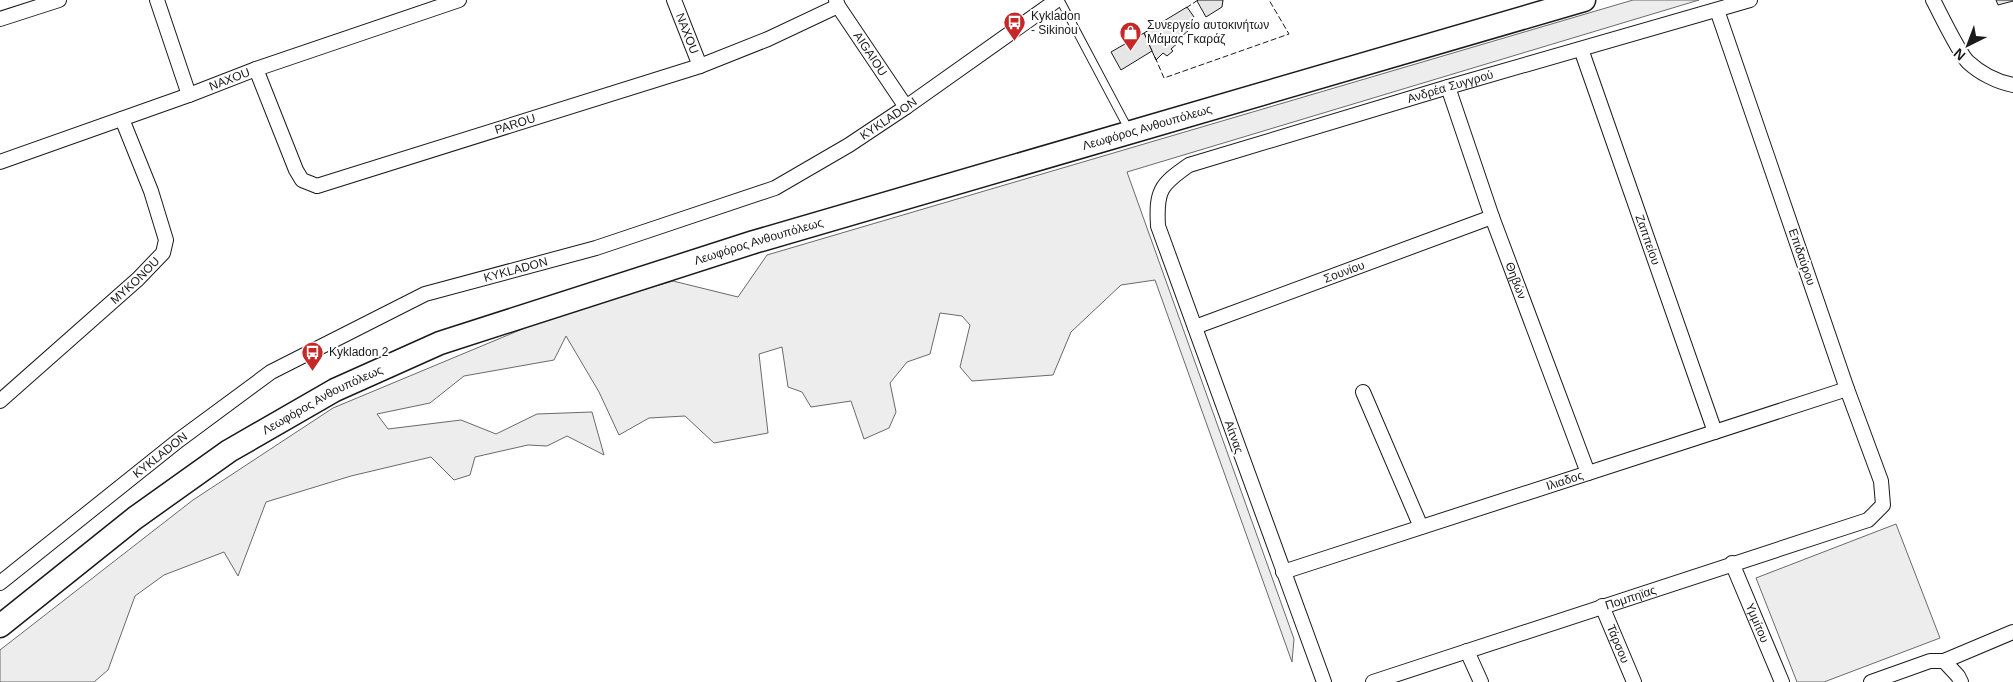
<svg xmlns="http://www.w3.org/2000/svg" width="2013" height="682" font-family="Helvetica,sans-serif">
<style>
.built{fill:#ededed;stroke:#6a6a6a}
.building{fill:#e6e6e6;stroke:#1a1a1a}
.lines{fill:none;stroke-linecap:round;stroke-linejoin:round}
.lane-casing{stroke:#1a1a1a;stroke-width:9}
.street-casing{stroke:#1a1a1a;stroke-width:16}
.primary-casing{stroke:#1a1a1a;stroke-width:25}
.lane{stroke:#fff;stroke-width:7}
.street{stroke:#fff;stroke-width:14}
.primary{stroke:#fff;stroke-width:22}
.fence{stroke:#1a1a1a;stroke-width:1;stroke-dasharray:6 2.5;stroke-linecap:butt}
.labels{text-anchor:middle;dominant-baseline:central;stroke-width:4;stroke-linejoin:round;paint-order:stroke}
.poi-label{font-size:12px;fill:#1a1a1a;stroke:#fff;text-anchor:start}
.street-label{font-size:12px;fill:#1a1a1a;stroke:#fff}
</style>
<rect width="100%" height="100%" fill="#fff"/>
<g class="built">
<path d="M1633,0h66l-572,172 167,467 -2,23 -137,-382 -34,5 -50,47 -18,43 -81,6 -12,-14 10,-42 -8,-9 -22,-3 -10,41 -23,8 -17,21 6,29 -7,16 -25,11 -13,-38 -40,6 -9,-15 -14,-5 -6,-40 -23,7 9,79 -54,10 -29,-27 -36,2 -30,17 -20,-43 -33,-56 -12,24 -90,16 -34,27 -53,11 11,15 73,-9 35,14 41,-20 55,-2 12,43 -37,-19 -20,10 -19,-1 -53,12 -5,18 -16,5 -23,-23 -80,19 -85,26 -28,74 -14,-24 -60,23 -29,21 -27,74 -14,12h-94v-32l193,-150 140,-92 223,-93 117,-34 65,16 29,-42z"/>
<path d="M1896,524l44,114 -116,44h-27l-41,-104z"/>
</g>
<g class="building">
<path d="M1198,0h25l-1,7 -16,10 -9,-16z"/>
<path d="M1996,0h17v1l-15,4z"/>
<path d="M1187,7l7,10 -11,10 5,4 -11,9 2,2 -8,7 2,2 -6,5 -4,-3 -7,7 -12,-27z"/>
<path d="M1144,33l8,18 -31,19 -10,-18z"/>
</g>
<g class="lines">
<defs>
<path id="lane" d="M1060,0l69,130"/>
<g id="street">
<path d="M157,0l32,95"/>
<path id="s1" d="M674,0l26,66"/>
<path id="s2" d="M836,0l2,6 68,101"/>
<path d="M1933,0c7,13 26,53 35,62 12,11 29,20 45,23"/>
<path d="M0,19l59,-19"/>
<path id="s3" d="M1581,49l134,383"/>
<path id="s4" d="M256,69l40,101 6,10 15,6 383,-120 68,-27 70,-33"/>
<path id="s5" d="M1448,87l44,130 96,256"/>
<path id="s6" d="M0,162l189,-67 67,-26 203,-69"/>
<path id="s7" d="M1195,327l297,-110"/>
<path d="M1363,392l58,135"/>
<path id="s8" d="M0,401l138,-122 25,-26 3,-13 -15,-49 -29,-72"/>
<path id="s9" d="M1732,563l50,119"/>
<path id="s10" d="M1283,572l564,-183"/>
<path id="s11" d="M0,583l179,-143 92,-68 154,-78 171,-46 179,-60 74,-43 57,-38 151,-107"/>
<path id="s12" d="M1602,606l32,76"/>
<path d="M1467,651l14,31"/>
<path d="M1944,661l69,-29"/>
<path id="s13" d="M1324,682l-166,-456c-2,-35 2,-41 31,-61l259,-78 302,-87"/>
<path id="s14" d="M1373,682l495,-162 15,-15 -2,-24 -34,-92 -130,-379"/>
<path d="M1871,682l59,-21h14l14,15 3,6"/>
</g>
<g id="primary">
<path id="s15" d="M0,626l135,-108 94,-67 106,-61 105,-47 314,-101 830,-242"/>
</g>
</defs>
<use href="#lane" class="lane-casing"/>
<use href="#street" class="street-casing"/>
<use href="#primary" class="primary-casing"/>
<use href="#lane" class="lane"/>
<use href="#street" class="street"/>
<use href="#primary" class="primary"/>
<g class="fence">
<path d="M1186,8l12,-8"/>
<path d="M1155,57l9,21 125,-44 -20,-34"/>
</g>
</g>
<defs>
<symbol id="bus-pin" viewBox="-11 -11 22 30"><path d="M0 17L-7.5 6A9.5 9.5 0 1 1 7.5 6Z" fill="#c62828" stroke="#fff"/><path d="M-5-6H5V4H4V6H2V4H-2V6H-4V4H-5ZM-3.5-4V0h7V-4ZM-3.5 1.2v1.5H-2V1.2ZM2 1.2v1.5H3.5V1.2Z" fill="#fff"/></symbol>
<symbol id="shop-pin" viewBox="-11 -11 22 30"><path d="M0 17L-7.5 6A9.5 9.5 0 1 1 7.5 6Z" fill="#c62828" stroke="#fff"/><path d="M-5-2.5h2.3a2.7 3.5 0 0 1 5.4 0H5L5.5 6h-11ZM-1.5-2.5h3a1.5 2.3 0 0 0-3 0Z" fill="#fff"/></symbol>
</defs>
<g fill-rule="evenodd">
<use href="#bus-pin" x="1002" y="10" width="25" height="34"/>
<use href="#shop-pin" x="1118" y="20" width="25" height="34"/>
<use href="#bus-pin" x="300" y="340" width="25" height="34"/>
</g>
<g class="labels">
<g class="poi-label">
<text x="1031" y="16">Kykladon<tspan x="1031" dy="14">- Sikinou</tspan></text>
<text x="1147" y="25">Συνεργείο αυτοκινήτων<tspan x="1147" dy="14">Μάμας Γκαράζ</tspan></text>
<text x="329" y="352">Kykladon 2</text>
</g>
<g class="street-label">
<text stroke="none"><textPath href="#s1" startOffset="36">NAXOU</textPath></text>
<text stroke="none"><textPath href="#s2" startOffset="64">AIGAIOU</textPath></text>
<text stroke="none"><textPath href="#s6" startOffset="244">NAXOU</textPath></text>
<text stroke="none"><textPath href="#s13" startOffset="832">Ανδρέα Συγγρού</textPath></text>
<text stroke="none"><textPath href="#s11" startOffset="1015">KYKLADON</textPath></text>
<text stroke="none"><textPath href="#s4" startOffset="344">PAROU</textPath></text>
<text stroke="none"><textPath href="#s15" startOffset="1265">Λεωφόρος Ανθουπόλεως</textPath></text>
<text stroke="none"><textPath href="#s3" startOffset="202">Ζαππείου</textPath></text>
<text stroke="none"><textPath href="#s15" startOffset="860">Λεωφόρος Ανθουπόλεως</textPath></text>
<text transform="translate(1802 257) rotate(71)">Επιδαύρου</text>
<text stroke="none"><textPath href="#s11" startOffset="610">KYKLADON</textPath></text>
<text stroke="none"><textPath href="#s7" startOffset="159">Σουνίου</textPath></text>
<text stroke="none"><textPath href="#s8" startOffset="181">MYKONOU</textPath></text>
<text stroke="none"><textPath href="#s5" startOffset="205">Θηβών</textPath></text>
<text stroke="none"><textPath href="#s15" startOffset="395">Λεωφόρος Ανθουπόλεως</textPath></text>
<text transform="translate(1234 437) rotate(70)">Αίτνας</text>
<text stroke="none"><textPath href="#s11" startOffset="205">KYKLADON</textPath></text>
<text stroke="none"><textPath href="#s10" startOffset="296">Ιλιαδος</textPath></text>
<text stroke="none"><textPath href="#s14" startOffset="271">Πομπηϊας</textPath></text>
<text stroke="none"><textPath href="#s9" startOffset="65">Υμμίτου</textPath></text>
<text stroke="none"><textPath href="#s12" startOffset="41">Τάρσου</textPath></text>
</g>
</g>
<g transform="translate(1968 45) rotate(222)" stroke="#ffffff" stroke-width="4" paint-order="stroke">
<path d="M0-4L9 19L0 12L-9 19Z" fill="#1a1a1a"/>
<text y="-8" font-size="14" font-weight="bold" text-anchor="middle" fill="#1a1a1a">N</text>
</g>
</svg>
